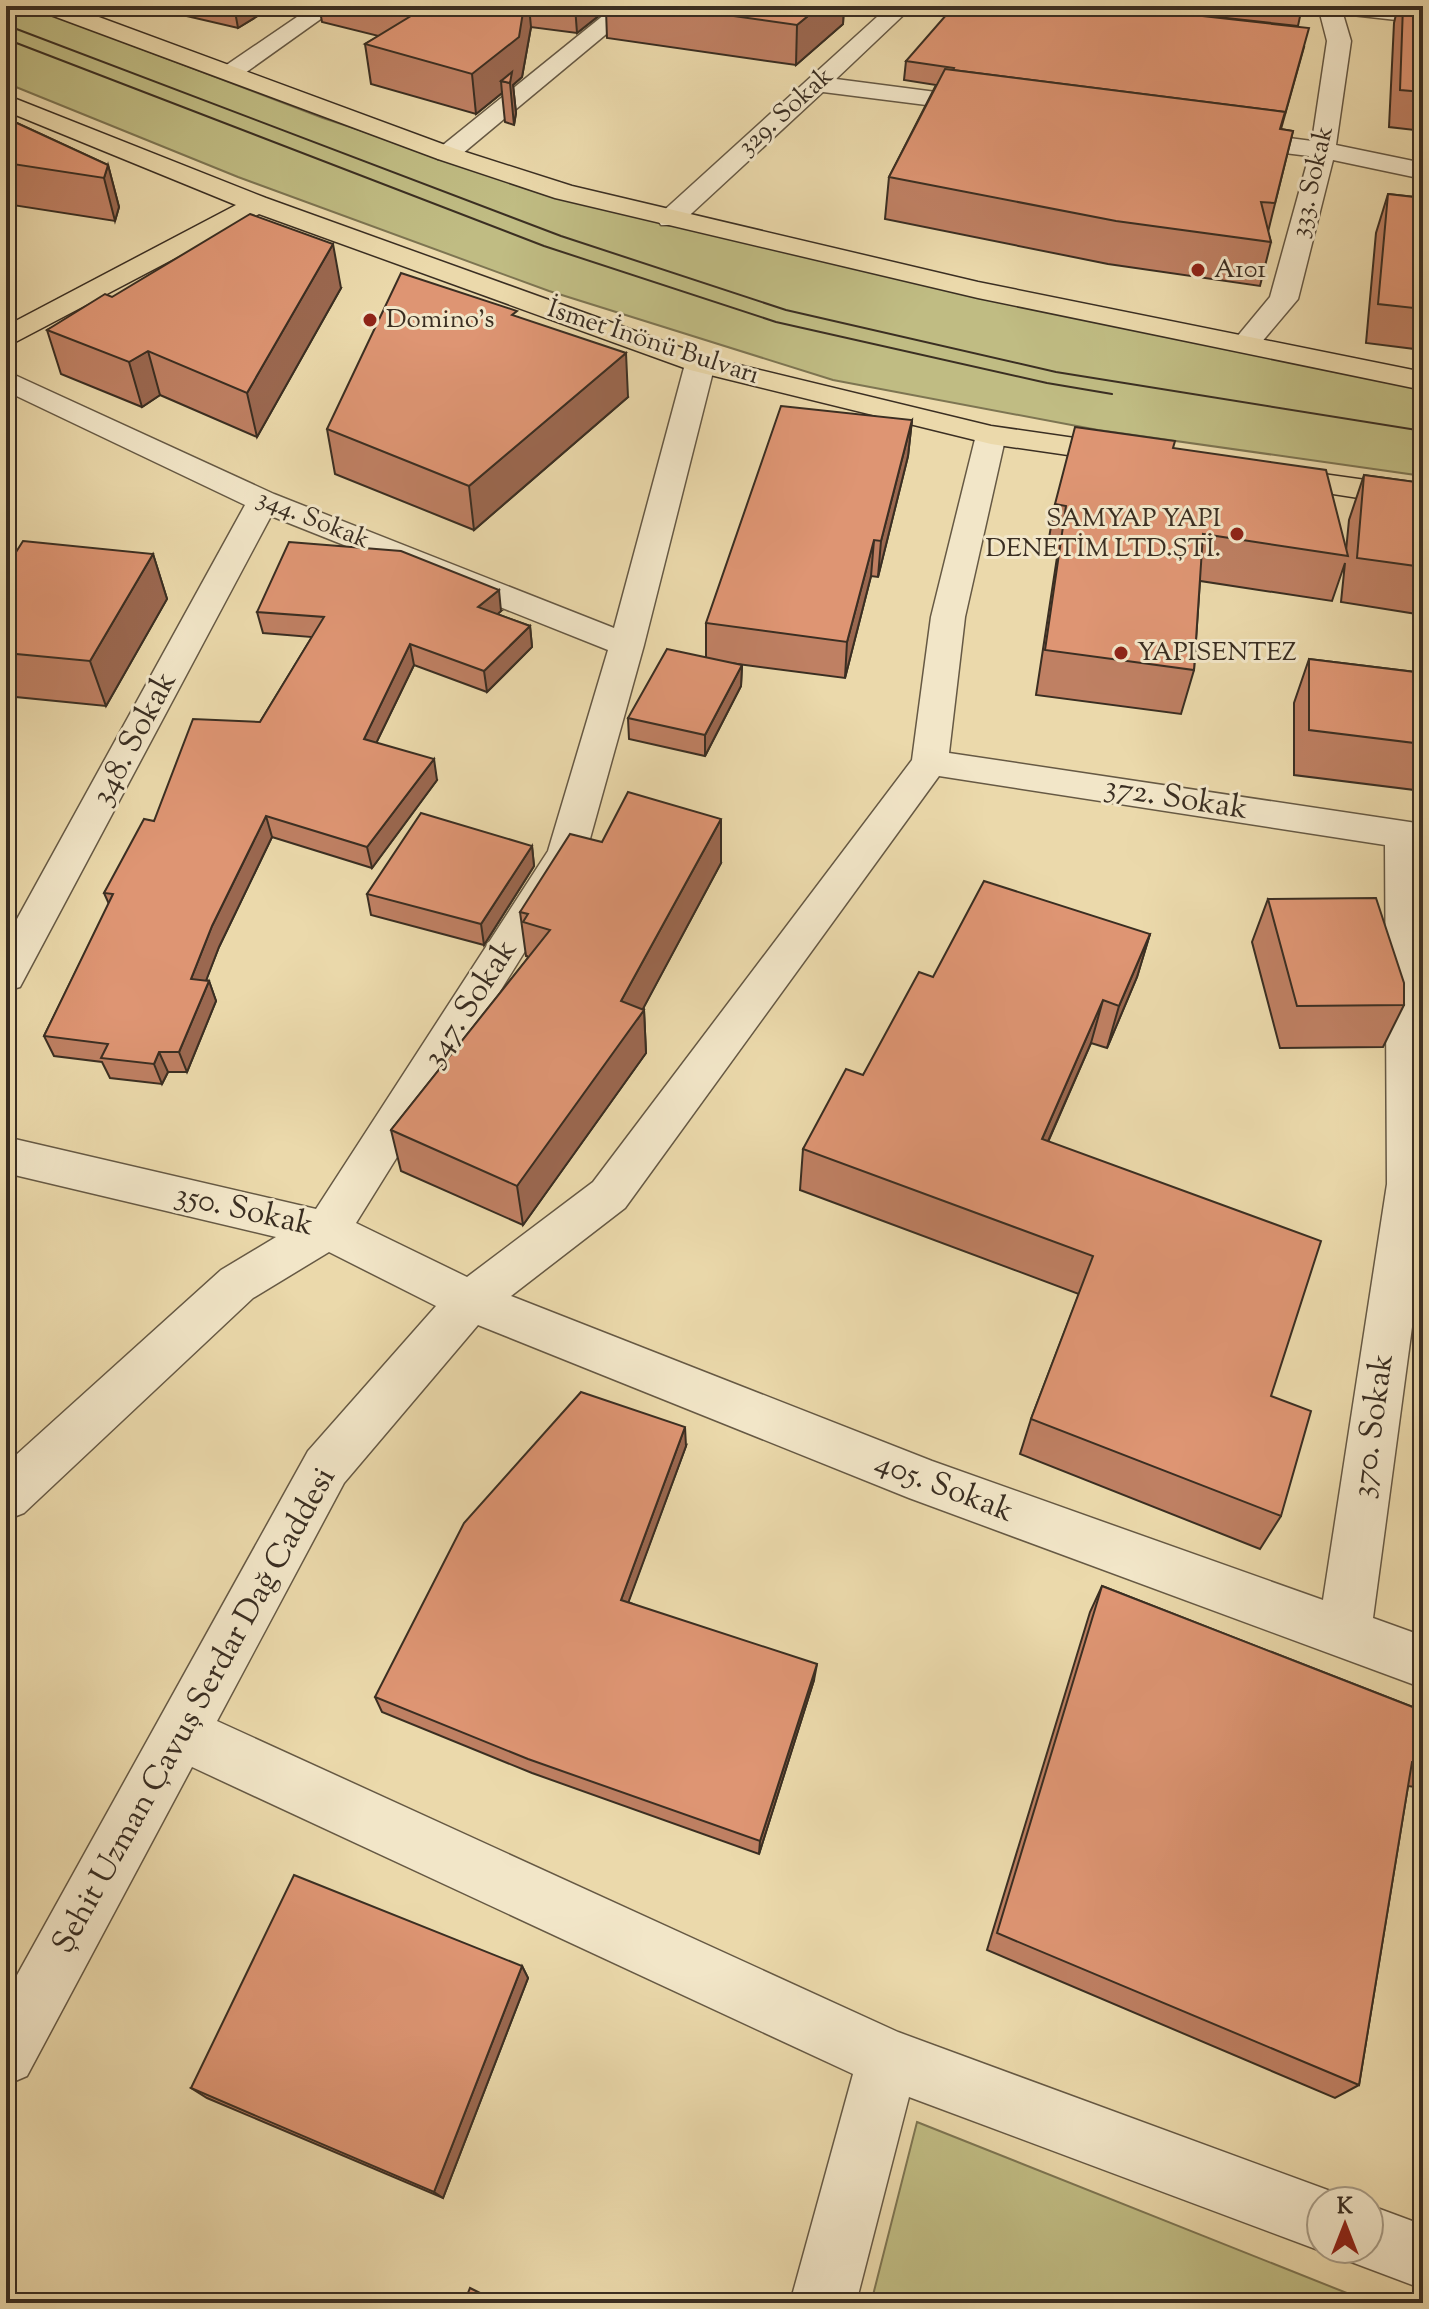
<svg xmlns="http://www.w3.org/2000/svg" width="1429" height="2309" font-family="'Sorts Mill Goudy',serif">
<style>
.green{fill:#c0bc83;stroke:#7d7552;stroke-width:2}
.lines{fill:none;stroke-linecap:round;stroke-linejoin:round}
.minor-casing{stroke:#665944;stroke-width:3}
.major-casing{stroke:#3a2e22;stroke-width:3}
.minor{fill:#f2e6c8;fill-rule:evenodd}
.major{fill:#ebd9ab;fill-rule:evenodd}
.tram{stroke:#3a2e22;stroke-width:2}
.wall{fill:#bf8063;stroke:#3a2e22;stroke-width:2}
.shaded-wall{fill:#9b6850;stroke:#3a2e22;stroke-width:2}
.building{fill:#de9573;stroke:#3a2e22;stroke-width:2}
.poi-dot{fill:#8f2418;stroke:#f2e6c8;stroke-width:3}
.labels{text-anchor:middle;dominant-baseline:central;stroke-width:6;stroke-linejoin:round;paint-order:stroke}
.far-street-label{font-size:26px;fill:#3a2e22;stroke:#f2e6c8}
.far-poi-label{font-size:26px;fill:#3a2e22;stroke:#f2e6c8;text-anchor:start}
.street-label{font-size:32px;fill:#3a2e22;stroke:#f2e6c8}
</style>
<rect width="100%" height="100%" fill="#ebd9ab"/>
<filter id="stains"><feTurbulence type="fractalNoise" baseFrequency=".0025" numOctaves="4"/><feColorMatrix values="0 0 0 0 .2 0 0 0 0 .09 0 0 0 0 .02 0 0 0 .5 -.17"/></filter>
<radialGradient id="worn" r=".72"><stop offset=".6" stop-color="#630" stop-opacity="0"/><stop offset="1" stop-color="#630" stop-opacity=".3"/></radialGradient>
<g class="green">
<path d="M6,6h23l294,112 246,81 854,189v88l-325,-46 -265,-50 -284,-89 -311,-114 -232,-94z"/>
<path d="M917,2122l455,181h-501z"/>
</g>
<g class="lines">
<defs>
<g id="minor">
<path d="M313,6h26l-101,72h-16l-4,-5 4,-5z"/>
<path d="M615,6h25l-184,153h-18l-4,-5 4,-5z"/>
<path d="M889,6h24l-77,73 154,20 12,7 -3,5 -9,2 -167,-21 -144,133h-18l-4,-6 4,-6z"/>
<path d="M1318,6l105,3v14l-80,-9 8,27 -15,104 87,18v16l-90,-19 -35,139 -43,51h-20l-4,-6 39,-47 39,-141 -81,-10 -13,-8 13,-8 84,11 15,-100z"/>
<path d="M700,355l10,3 5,6 -71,281 -58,208 -230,370 111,54 126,-95 319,-422 19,-143 45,-182 4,-7h22l4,7 -41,182 -16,136 474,71v421l-50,373 50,18v52l-514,-190 -431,-173 -134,158 -127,238 681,311 446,164 1,5h-24v48h4l-4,2 -412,-154 -53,206h-66l63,-229 -661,-307 -165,309 -21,9v-90l302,-544 128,-145 -107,-54 -76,46 -229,215 -18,7v-56l215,-194 55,-33 -270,-64v-36l310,72 232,-358 60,-201 -337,-134 -251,471 -14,4v-52l239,-434 -239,-114v-20l268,123 340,134 71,-264 5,-6zM939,776l446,69 2,339 -64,416 -391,-139 -421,-165 114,-88z"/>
<path d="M1369,2205l54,20v64l-77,-29 -4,-11h27z"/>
</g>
<g id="major">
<path d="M37,6h32l387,143 116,37 406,96 445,90v18l-445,-92 -423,-100 -117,-39 -398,-148z"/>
<path d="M6,95l260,103 444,160 281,68 139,20 11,2 5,7 -5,7 -11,2 -139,-20 -301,-74 -431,-156 -253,133v-21l230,-121 -230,-94z"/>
<path d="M1273,467l150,21v20l-161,-25 -5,-7 5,-7z"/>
</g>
</defs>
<use href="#minor" class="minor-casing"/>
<use href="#major" class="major-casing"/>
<use href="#minor" class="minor"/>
<use href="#major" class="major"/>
<g class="tram">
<path d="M6,25l555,211 225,74 270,62 367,59"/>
<path d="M6,39l538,207 232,76 271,61 65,11"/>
</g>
</g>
<g class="wall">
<path d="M156,6h152l-14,9 -25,-6 -31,19 -60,-14z"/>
<path d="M319,6h525l-1,18 -47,41 -189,-27 -1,-28 -29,23 -46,-6 -9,50 -9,8 3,28 -2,12 -9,-3 -3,-29 -26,21 -105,-30 -6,-40 14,-8 -57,-14z"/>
<path d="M1117,6h184l1,1 -4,19z"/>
<path d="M1398,6h25v125l-34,-4 5,-104z"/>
<path d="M1304,47l-23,82 12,2 -25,101 3,10 -11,44 -152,-22 -223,-45 4,-42 47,-92 -32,-5 2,-19z"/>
<path d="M6,118l102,47 11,42 -4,14 -109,-17z"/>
<path d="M1388,194l35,4v152l-57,-7 10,-110z"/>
<path d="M341,288l-84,149 -97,-42 -18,12 -81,-33 -14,-44 65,-33z"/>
<path d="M518,317l110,80 -154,133 -139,-56 -8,-45z"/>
<path d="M912,420l-4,36 -30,121 -7,-1 -26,102 -115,-15 12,2 -1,21 -36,70 -76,-17 -1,-21 78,-61v-34z"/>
<path d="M1173,448l173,103 3,-31 15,-45 59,8v132l-82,-13 4,-39 -13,38 -132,-20 -6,89 -13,44 -145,-19 22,-144 -11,-2 8,-45z"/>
<path d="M153,554l14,45 -61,107 -100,-10v-128z"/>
<path d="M501,611l-4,3 33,12 2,21 -45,45 -73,-27 -38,78 61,37 -65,88 -100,-31 -53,110 -13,33 3,1 7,20 -29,71h-19l-6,12 -52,-6 -8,-16 -48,-6 -10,-20 65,-132 -5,-11 50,-72 106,-99 52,-85 -49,-4 -6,-21z"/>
<path d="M1309,659l114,14v118l-129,-16v-72z"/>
<path d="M602,842l119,21 -79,147h2l2,43 -123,172 -122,-54 -10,-41 137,-172 -1,-2h-1l-6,-44z"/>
<path d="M532,846l2,20 -50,79 -113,-30 -4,-21z"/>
<path d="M1268,899l136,106 -21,42 -103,1 -28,-106z"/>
<path d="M1150,934l-13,43 -30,71 -16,-5 -43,99 223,254 10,120 -21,33 -240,-95 11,-35 48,-125 -279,-104 3,-41 60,-74 70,-98z"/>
<path d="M686,1446l-58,156 186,78 -55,174 -227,-81 -150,-61 -7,-15z"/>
<path d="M1102,1586l321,125v77l-15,-2 -49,299 -24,13 -348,-148 103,-338z"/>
<path d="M522,1966l6,12 -85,220 -236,-100 -16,-10z"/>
</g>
<g class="shaded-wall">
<path d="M234,6h34l1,3 -31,19z"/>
<path d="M292,6h16l-14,9z"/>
<path d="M524,6h5l2,21 -9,50 -9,8 3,28 -2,12 -4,-42 -9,-2 1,12 -26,21 -4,-40z"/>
<path d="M575,6h30l1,4 -29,23z"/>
<path d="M820,6h24l-1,18 -47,41 1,-40z"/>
<path d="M108,165l11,42 -4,14 -11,-43z"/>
<path d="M333,244l8,44 -84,149 -10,-44z"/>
<path d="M148,351l12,44 -18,12 -13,-45z"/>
<path d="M626,353l2,44 -154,133 -5,-44z"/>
<path d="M912,420l-4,36 -30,121 3,-36z"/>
<path d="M874,540l-3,36 -26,102 2,-36z"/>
<path d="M153,554l14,45 -61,107 -16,-45z"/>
<path d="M499,590l2,21 -20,18 -3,-22z"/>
<path d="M530,626l2,21 -45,45 -3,-21z"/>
<path d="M410,644l4,21 -46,95 -4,-21z"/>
<path d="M742,665l-1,21 -36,70v-21z"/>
<path d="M434,759l3,21 -65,88 -5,-21z"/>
<path d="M266,816l6,21 -53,110 -20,52 -8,-20 21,-53z"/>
<path d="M721,819v44l-84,157 7,-10 2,43 -123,172 -6,-39 104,-185z"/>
<path d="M532,846l2,20 -50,79 -3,-21z"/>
<path d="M1150,934l-13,43 -30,71 12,-42z"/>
<path d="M209,981l7,20 -29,71 -8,-20z"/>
<path d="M1103,1000l-12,43 -60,137 11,-41z"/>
<path d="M159,1052l9,20 -6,12 -8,-20z"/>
<path d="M685,1427l1,19 -63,171 -2,-17z"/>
<path d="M817,1664l-3,16 -55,174 1,-13z"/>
<path d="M522,1966l6,12 -85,220 -9,-6z"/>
</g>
<g class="building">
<path d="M414,6h110l-5,31 -47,37 -107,-30 59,-36z"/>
<path d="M662,6h158l-23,19z"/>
<path d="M954,6h158l197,22 -24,86v-2l-332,-42 1,-2 -48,-7z"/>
<path d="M1403,6h20v86l-23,-2z"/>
<path d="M945,69l340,43 -5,17 13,2 -18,72 -14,-1 10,40 -155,-21 -227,-44z"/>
<path d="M512,72l-2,11 -9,-2z"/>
<path d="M6,118l102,47 -4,13 -98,-15z"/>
<path d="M1388,194l35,4v111l-45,-5z"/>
<path d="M250,214l83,30 -86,149 -99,-42 -19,11 -82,-32 58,-36 7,3z"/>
<path d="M401,273l116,38 -5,4 114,38 -157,133 -142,-57z"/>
<path d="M781,406l131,14 -31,121 -7,-1 -27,102 -141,-19z"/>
<path d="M1075,427l100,14 -2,7 153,22 22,86 -145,-22 -9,136 -149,-20 21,-144 -11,-2z"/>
<path d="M1364,475l59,8v84l-66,-9z"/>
<path d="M23,541l130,13 -63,107 -84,-8v-85z"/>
<path d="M289,542l112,9 98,39 -21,17 52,19 -46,45 -74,-27 -46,95 70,20 -67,88 -101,-31 -54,110 -21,53 18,2 -30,71h-20l-5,12 -53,-6 7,-14 -64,-8 69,-142 -9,-1 40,-74 10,2 39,-102 67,3 64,-105 -67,-5z"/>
<path d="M667,649l75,16 -37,70 -77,-17z"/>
<path d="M1309,659l114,14v71l-114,-14z"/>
<path d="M628,792l93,27 -100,182 23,9 -127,176 -126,-56 159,-200 -27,-8 5,-8 -8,-2 50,-78 32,8z"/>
<path d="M421,813l111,33 -51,78 -114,-30z"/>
<path d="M984,881l166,53 -31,72 -16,-6 -61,139 279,102 -50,155 40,15 -30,105 -250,-97 62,-163 -290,-107 43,-80 17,6 56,-103 14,5z"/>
<path d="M1376,898l28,85v22l-107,1 -29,-107z"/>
<path d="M581,1392l104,35 -64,173 196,64 -57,177 -232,-82 -153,-62 89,-174z"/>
<path d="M1102,1586l321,125v52l-11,-1 -53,323 -362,-152z"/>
<path d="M294,1875l228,91 -88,226 -243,-104z"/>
<path d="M470,2288l30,15h-36z"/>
</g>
<g class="poi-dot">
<circle cx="1198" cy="270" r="8"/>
<circle cx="370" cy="320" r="8"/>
<circle cx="1237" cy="534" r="8"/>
<circle cx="1121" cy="653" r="8"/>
</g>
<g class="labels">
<g class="far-street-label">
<text transform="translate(786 112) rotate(-42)">329. Sokak</text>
<text transform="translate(1313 182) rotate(-77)">333. Sokak</text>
<text transform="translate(653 343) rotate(18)">İsmet İnönü Bulvarı</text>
<text transform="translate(313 520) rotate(22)">344. Sokak</text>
</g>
<g class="far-poi-label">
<text x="1214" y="270">A101</text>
<text x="386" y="320">Domino's</text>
<text x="1221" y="519" text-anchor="end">SAMYAP YAPI<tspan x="1221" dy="30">DENETİM LTD.ŞTİ.</tspan></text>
<text x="1137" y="653">YAPISENTEZ</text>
</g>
<g class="street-label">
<text transform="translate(135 739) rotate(-62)">348. Sokak</text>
<text transform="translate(1176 799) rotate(9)">372. Sokak</text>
<text transform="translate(471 1004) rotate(-57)">347. Sokak</text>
<text transform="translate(244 1211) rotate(13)">350. Sokak</text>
<text transform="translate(1374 1426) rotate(-82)">370. Sokak</text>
<text transform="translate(944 1488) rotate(21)">405. Sokak</text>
<text transform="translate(195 1711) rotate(-61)">Şehit Uzman Çavuş Serdar Dağ Caddesi</text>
</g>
</g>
<rect width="1429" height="2309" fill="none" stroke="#ebd9ab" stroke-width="32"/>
<rect x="8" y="8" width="1413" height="2293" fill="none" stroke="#3a2e22" stroke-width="4"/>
<rect x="16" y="16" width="1397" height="2277" fill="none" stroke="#3a2e22" stroke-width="2"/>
<g transform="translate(1345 2225)"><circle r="38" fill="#f2e6c8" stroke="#a89c86" stroke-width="2"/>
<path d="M0-6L14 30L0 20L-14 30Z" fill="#8f2418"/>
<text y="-12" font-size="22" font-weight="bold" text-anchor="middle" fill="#3a2e22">K</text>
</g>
<rect width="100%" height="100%" filter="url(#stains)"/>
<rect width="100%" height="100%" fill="url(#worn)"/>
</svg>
